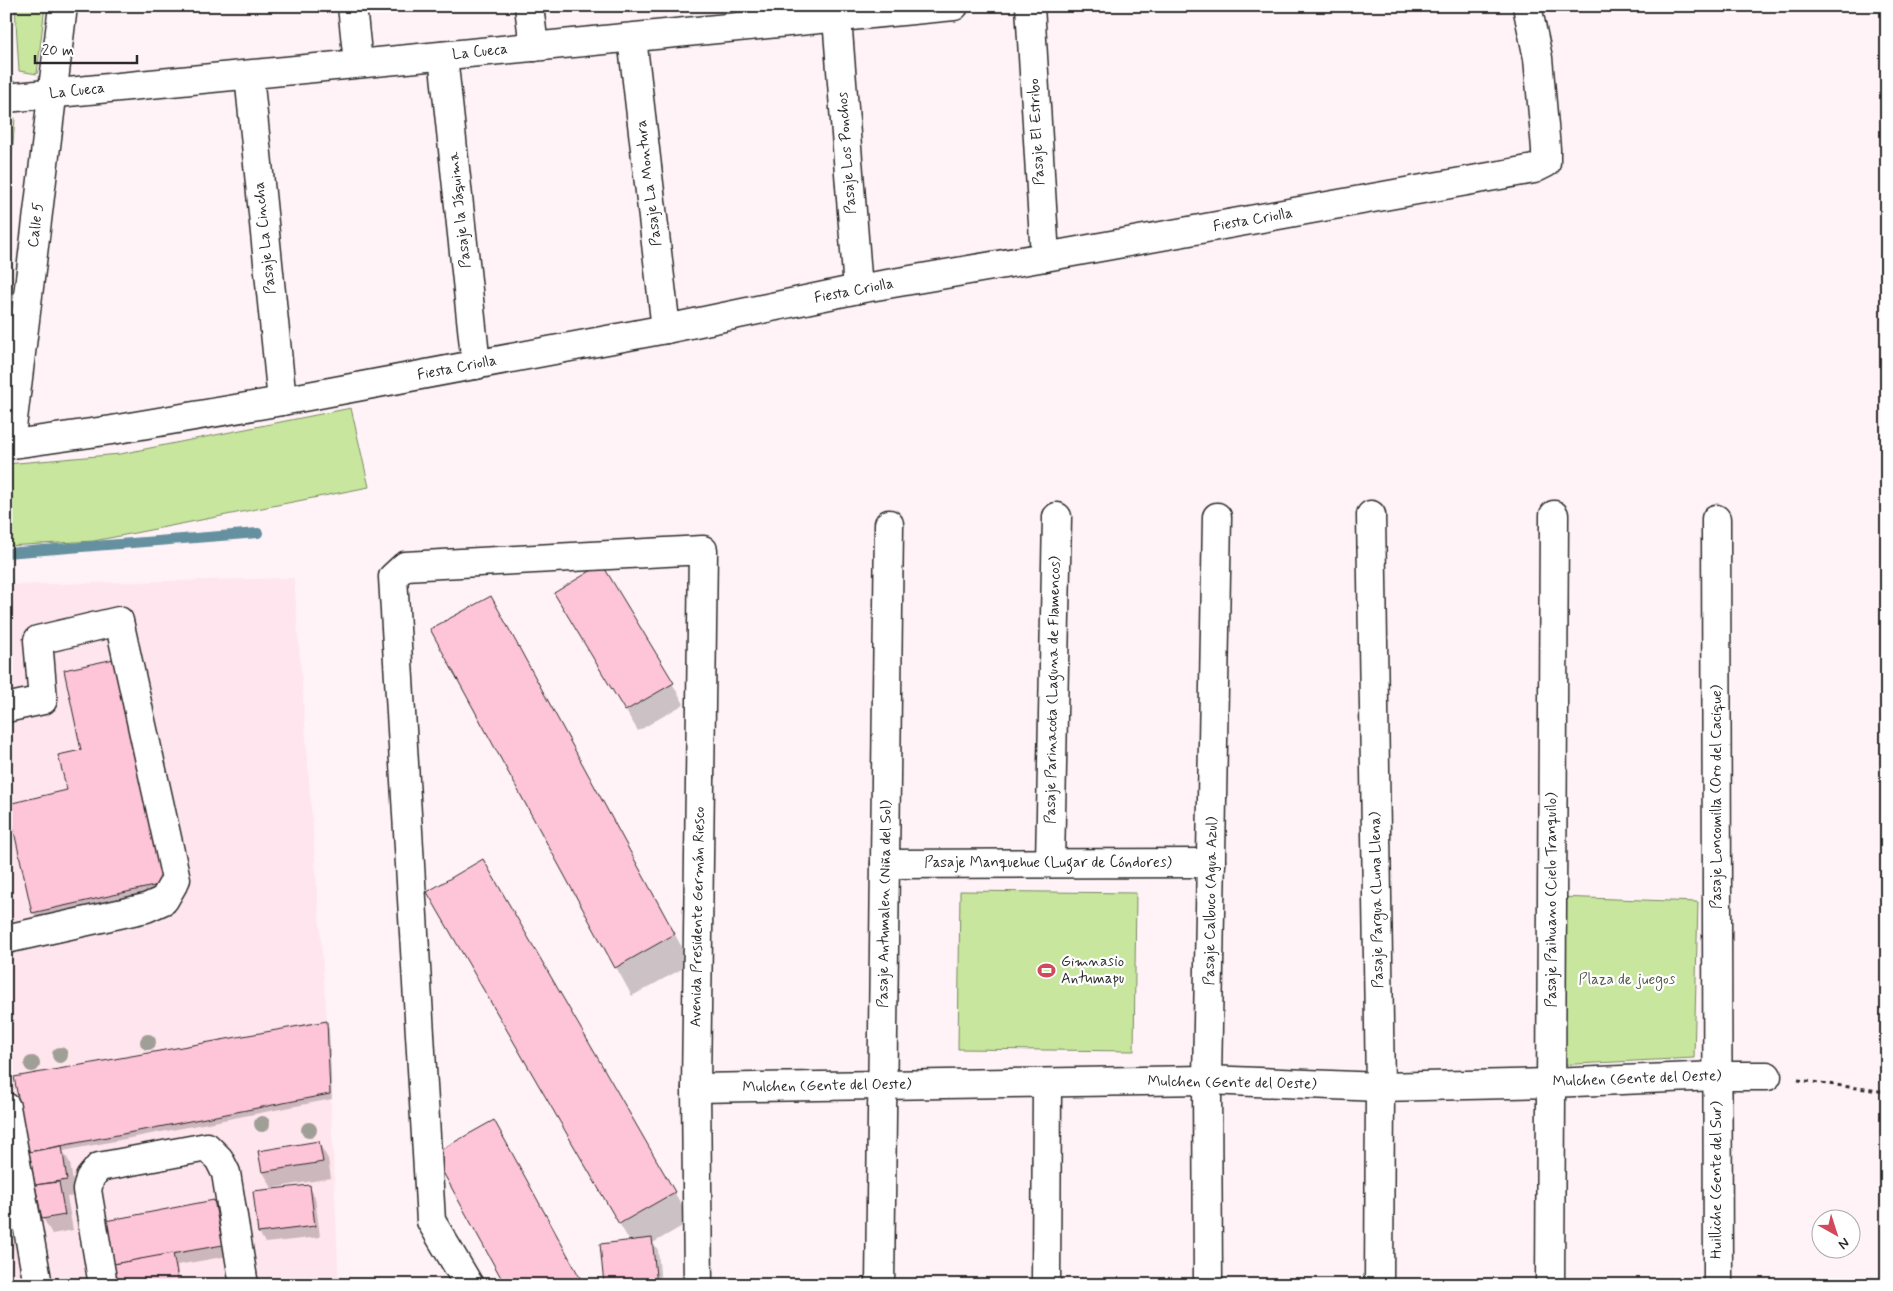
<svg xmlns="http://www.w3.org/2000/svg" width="1893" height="1291" font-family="Mynerve,sans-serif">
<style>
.built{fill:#ffe5ed}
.green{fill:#c8e69d;stroke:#7a8864}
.shadow{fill:#0003}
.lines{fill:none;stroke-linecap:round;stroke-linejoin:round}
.stream{stroke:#65909f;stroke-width:10}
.building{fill:#fec4d7;stroke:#2b2b2b}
.minor-casing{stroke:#2b2b2b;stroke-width:31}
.path{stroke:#2b2b2b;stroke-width:3;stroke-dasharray:4 4;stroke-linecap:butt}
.minor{stroke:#fff;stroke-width:28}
.tree{fill:#a09f97}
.labels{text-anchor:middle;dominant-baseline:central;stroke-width:4.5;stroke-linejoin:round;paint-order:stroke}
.street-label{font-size:15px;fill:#2b2b2b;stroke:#fff}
.poi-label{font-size:15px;fill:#2b2b2b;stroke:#fff;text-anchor:start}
.park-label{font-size:15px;fill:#525a48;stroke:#fff}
</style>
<rect width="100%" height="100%" fill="#fff3f7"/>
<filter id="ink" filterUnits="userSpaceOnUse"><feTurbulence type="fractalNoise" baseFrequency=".02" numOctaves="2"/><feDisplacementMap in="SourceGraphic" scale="10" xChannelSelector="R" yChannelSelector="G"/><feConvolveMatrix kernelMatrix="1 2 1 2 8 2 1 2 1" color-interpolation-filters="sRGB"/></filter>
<g filter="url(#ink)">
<path class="built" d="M294,578l33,443 12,264h-333v-700z"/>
<g class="green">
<path d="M15,6h30l-8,68 -18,-3z"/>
<path d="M6,118h9l-9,110z"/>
<path d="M351,408l18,79 -275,54 -88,5v-82l114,-10z"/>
<path d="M960,891l176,2 -2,158 -176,-2z"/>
<path d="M1559,897l139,5 -4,156 -138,7z"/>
</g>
<g class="shadow">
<path d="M568,615l104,68 12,21 -46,27z"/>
<path d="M507,626l184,338 -59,32 -16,-29z"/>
<path d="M113,660l59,240 -130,28 -9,-16 35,-121z"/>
<path d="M482,861l209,360 -38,22 5,7 3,35h-55l24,-43 -201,-350z"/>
<path d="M326,1023l3,5 3,71 -269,52 7,12 5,33 -8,1 6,33 -21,4 -9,-16 -28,-140z"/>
<path d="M319,1143l9,16 3,19 -59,10 -9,-16z"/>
<path d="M309,1186l6,11 5,40 -55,6 -6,-11z"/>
<path d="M214,1202l6,10 8,44 -51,9 3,20h-67z"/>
</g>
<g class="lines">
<path class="stream" d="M6,553l252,-20"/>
</g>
<g class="building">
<path d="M602,564l72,119 -49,28 -71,-118z"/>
<path d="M491,596l184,338 -60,34 -185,-339z"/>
<path d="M114,659l49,225 -131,29 -24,-109 59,-14 -9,-35 23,-5 -17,-80z"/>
<path d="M483,859l192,333 -56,32 -192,-332z"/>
<path d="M327,1021l3,73 -301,58 -15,-75z"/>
<path d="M494,1120l90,165h-79l-72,-131z"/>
<path d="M319,1141l4,21 -61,10 -4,-21z"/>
<path d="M62,1146l5,34 -32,5 -6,-33z"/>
<path d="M59,1182l6,33 -23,4 -7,-34z"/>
<path d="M310,1185l5,41 -57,7 -5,-42z"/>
<path d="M214,1200l9,45 -115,20 -8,-43z"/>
<path d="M652,1238l5,47h-53l-4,-41z"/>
<path d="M173,1253l6,32h-67l-4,-20z"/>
</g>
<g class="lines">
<defs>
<g id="minor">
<path d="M352,6l6,57"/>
<path d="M529,6l5,41"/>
<path d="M1030,6l15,251"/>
<path d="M837,18l21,271"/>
<path d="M632,38l34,291"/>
<path d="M443,56l33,309"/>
<path d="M249,75l33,326"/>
<path d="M6,98l948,-92"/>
<path d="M10,444l53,-438"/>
<path d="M6,445l106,-15 170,-29 384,-72 192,-40 187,-32 489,-88 12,-6v-14l-8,-91 -11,-52"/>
<path d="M1371,515l9,572 -1,198"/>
<path d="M1716,519l2,766"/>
<path d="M6,708l37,-8 -5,-60 81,-19 57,258 -12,21 -18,8 -140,31"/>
<path d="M1050,863l7,-346"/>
<path d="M885,864l326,-1"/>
<path d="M696,1088l511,-8 173,7 171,-4 166,-7h50"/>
<path d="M6,1107l32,178"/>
<path d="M103,1285l-16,-95 3,-12 9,-11 108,-20 12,12 7,14 18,112"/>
<path d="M469,1285l-38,-64 -38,-644 12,-11 298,-16 -7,538 2,197"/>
<path d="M880,1285l9,-761"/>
<path d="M1046,1285l1,-202"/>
<path d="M1208,1285l-1,-205 10,-563"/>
<path d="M1550,1285l4,-770"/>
</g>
</defs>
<use href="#minor" class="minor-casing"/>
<path class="path" d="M1798,1080l89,12"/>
<use href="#minor" class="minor"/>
</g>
<g class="tree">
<circle cx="148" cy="1042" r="8"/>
<circle cx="60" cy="1055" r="8"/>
<circle cx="32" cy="1064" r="8"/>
<circle cx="262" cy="1124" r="8"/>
<circle cx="309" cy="1130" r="8"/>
</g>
</g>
<defs>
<symbol id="stadium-bare" viewBox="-9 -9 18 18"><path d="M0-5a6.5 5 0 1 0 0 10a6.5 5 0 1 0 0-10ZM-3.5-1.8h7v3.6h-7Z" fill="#d1495b" stroke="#fff" stroke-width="2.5" paint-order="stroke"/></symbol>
</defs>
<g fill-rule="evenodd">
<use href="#stadium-bare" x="1034" y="958" width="25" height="25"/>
</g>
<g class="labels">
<g class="street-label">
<text transform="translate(480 52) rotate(-6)">La Cueca</text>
<text transform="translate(77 91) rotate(-6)">La Cueca</text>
<text transform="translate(1037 132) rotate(-93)">Pasaje El Estribo</text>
<text transform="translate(847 153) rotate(-94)">Pasaje Los Ponchos</text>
<text transform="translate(649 183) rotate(-97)">Pasaje La Montura</text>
<text transform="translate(460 210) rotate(-96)">Pasaje la Jáquima</text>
<text transform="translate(1253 220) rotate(-10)">Fiesta Criolla</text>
<text transform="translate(36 225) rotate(-83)">Calle 5</text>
<text transform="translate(265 238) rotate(-96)">Pasaje La Cincha</text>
<text transform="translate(854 291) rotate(-11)">Fiesta Criolla</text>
<text transform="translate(457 368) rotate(-11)">Fiesta Criolla</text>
<text transform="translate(1053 690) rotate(-89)">Pasaje Parinacota (Laguna de Flamencos)</text>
<text transform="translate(1717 797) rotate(-90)">Pasaje Loncomilla (Oro del Cacique)</text>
<text x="1048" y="863">Pasaje Manquehue (Lugar de Cóndores)</text>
<text transform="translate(1377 900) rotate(-91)">Pasaje Pargua (Luna Llena)</text>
<text transform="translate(1552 900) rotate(-90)">Pasaje Paihuano (Cielo Tranquilo)</text>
<text transform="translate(1211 901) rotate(-89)">Pasaje Calbuco (Agua Azul)</text>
<text transform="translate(885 904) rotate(-89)">Pasaje Antumalen (Niña del Sol)</text>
<text transform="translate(698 917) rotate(-89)">Avenida Presidente Germán Riesco</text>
<text transform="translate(1637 1079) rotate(-2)">Mulchen (Gente del Oeste)</text>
<text transform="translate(1232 1083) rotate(1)">Mulchen (Gente del Oeste)</text>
<text transform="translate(827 1086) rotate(-1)">Mulchen (Gente del Oeste)</text>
<text transform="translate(1717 1180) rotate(-90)">Huilliche (Gente del Sur)</text>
</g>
<g class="poi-label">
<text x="1061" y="962">Gimnasio<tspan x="1061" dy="17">Antumapu</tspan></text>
</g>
<g class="park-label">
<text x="1627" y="980">Plaza de juegos</text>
</g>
</g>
<rect width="1893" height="1291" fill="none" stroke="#fff" stroke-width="25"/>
<rect x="12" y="12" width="1868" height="1266" fill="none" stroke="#2b2b2b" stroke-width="2" filter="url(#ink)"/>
<g transform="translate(1836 1234) rotate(141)"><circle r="24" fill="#ffffff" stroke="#aaaaaa"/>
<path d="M0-4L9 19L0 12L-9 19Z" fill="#d1495b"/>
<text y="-8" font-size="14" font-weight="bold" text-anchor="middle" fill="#2b2b2b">N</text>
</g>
<path d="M35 55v8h102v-8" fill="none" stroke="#2b2b2b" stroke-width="2.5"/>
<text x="42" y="55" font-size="15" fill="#2b2b2b" stroke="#ffffff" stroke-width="4" paint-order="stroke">20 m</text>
</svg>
